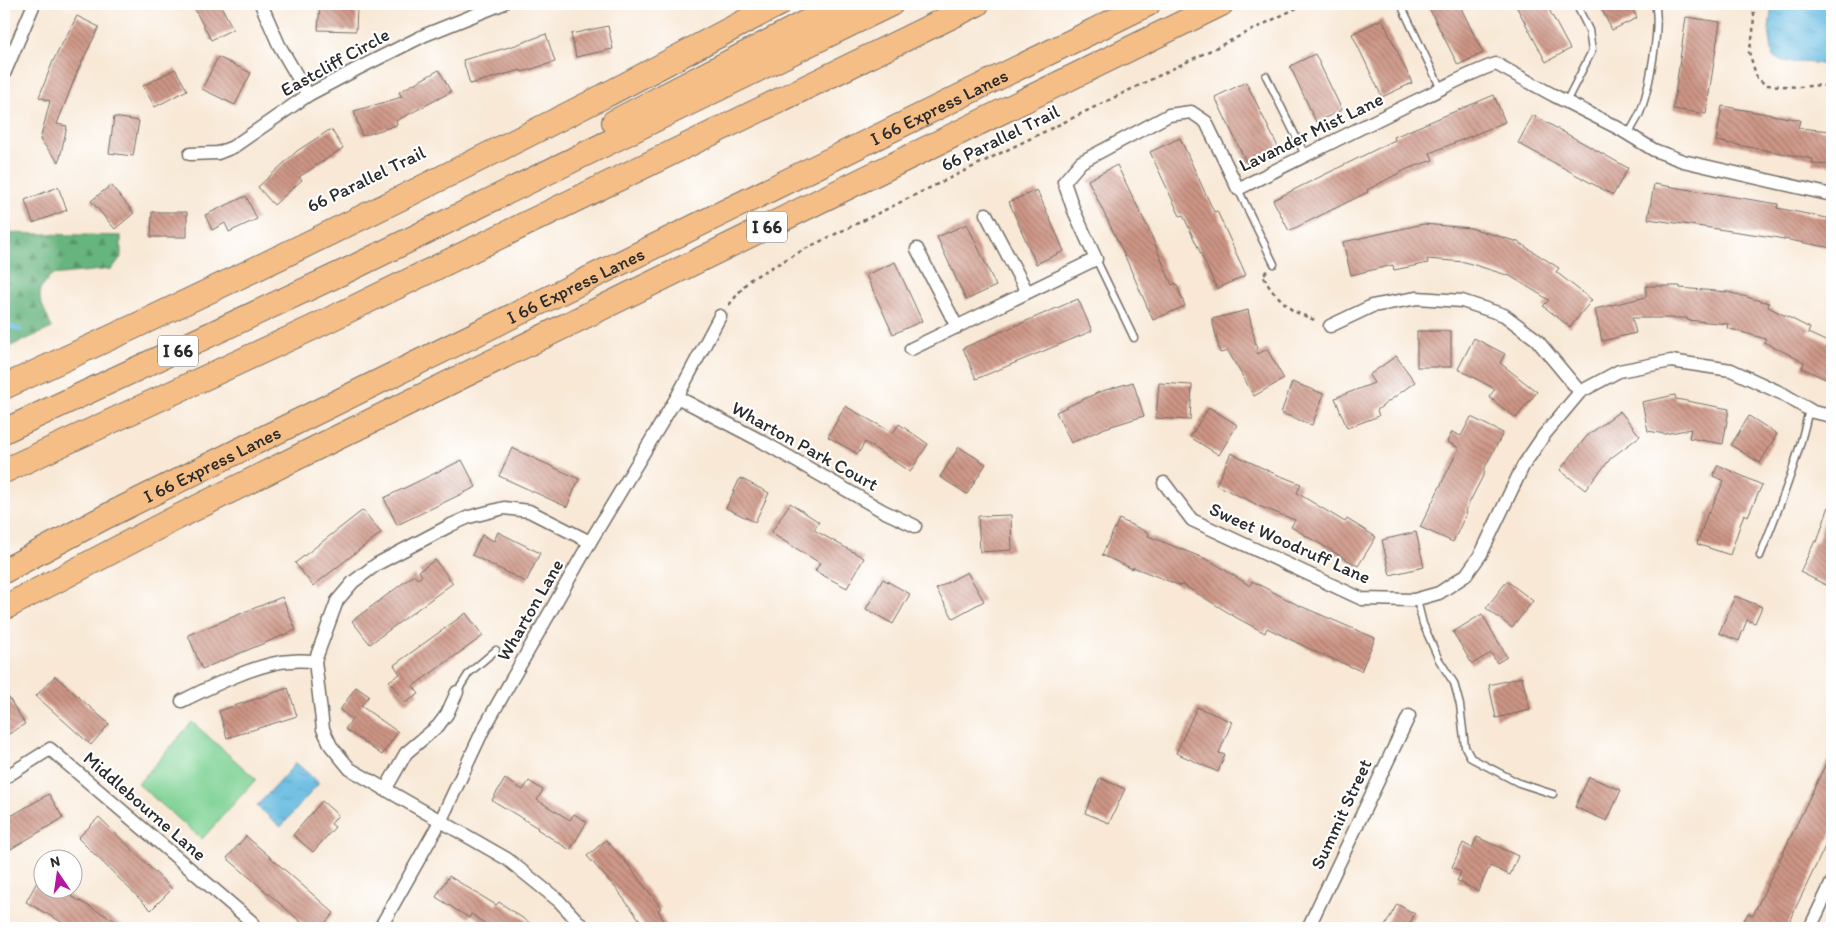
<svg xmlns="http://www.w3.org/2000/svg" width="1836" height="932" font-family="Itim,sans-serif">
<style>
.forest{fill:url(#forest-firs);stroke:#487054}
.pitch{fill:#7ed294;stroke:#547e60}
.water{fill:url(#water-ripples);stroke:#477286}
.lines{fill:none;stroke-linecap:round;stroke-linejoin:round}
.stream{stroke:#63bae0;stroke-width:4.5}
.building{fill:url(#building-back-hatch)}
.lane-casing{stroke:#736d66;stroke-width:9}
.street-casing{stroke:#736d66;stroke-width:15}
.highway-casing{stroke:#736d66;stroke-width:26}
.path{stroke:#736d66;stroke-width:2.5;stroke-dasharray:4 4;stroke-linecap:butt}
.lane{stroke:#fff;stroke-width:6}
.street{stroke:#fff;stroke-width:12}
.highway{stroke:#f6be87;stroke-width:24}
.labels{text-anchor:middle;dominant-baseline:central;stroke-width:4.5;stroke-linejoin:round;paint-order:stroke}
.shield{fill:#fff;stroke:#6b6b6b;stroke-width:1}
.shield-label{font-size:18px;font-weight:bold;fill:#2b2b2b}
.street-label{font-size:19px;fill:#2b2b2b;stroke:#fff}
</style>
<defs>
<pattern id="forest-firs" width="22" height="20" patternUnits="userSpaceOnUse" patternTransform="scale(1.25)"><rect width="22" height="20" fill="#66b47e"/><path d="M5 1l3.5 6h-7zM16 11l3.5 6h-7z" fill="#549367"/></pattern>
<pattern id="water-ripples" width="26" height="14" patternUnits="userSpaceOnUse" patternTransform="scale(1.25)"><rect width="26" height="14" fill="#63bae0"/><path d="M2 4q2-2 4 0t4 0M15 11q2-2 4 0t4 0" fill="none" stroke="#5297b6"/></pattern>
<pattern id="building-back-hatch" width="6" height="6" patternUnits="userSpaceOnUse" patternTransform="scale(1.25)"><rect width="6" height="6" fill="#cd9585"/><path d="M-1 5l2 2M0 0l6 6M5-1l2 2" fill="none" stroke="#a77a6d"/></pattern>
</defs>
<rect width="100%" height="100%" fill="#fff"/>
<filter id="ink" filterUnits="userSpaceOnUse"><feTurbulence type="fractalNoise" baseFrequency=".02" numOctaves="2"/><feDisplacementMap in="SourceGraphic" scale="10" xChannelSelector="R" yChannelSelector="G"/><feConvolveMatrix kernelMatrix="1 2 1 2 8 2 1 2 1" color-interpolation-filters="sRGB"/></filter>
<filter id="wash" filterUnits="userSpaceOnUse"><feTurbulence type="fractalNoise" baseFrequency=".0096" numOctaves="4" result="noise"/><feDisplacementMap in="SourceGraphic" scale="20" xChannelSelector="R" yChannelSelector="G"/><feGaussianBlur stdDeviation="1.12" result="paint"/><feColorMatrix in="noise" values="0 0 0 0 0 0 0 0 0 0 0 0 0 0 0 0 0 1.4 0 .05"/><feComposite in="paint" operator="in"/></filter>
<g filter="url(#wash)">
<rect width="100%" height="100%" fill="#f8e8d5"/>
<path class="forest" d="M4,233l117,3v21l-9,12 -61,6 -11,14v11l12,28 -48,21z"/>
<path class="pitch" d="M192,722l64,57 -54,60 -64,-55z"/>
<g class="water">
<path d="M1772,4h60v65c-6,-3 -13,-6 -19,-6 -16,-2 -24,2 -40,-6l-4,-27z"/>
<path d="M296,763l23,20 -38,44 -24,-21z"/>
</g>
<g class="lines">
<path class="stream" d="M4,324l16,6"/>
</g>
<g id="blocks">
<g class="building">
<path d="M202,4h18l13,25 -22,11 -17,-32z"/>
<path d="M1427,4h32l24,49 -25,12z"/>
<path d="M1515,4h31l24,45 -24,13z"/>
<path d="M1599,4h31l7,14 -25,12z"/>
<path d="M320,5l37,1 -1,25 -38,-1z"/>
<path d="M77,16l22,11 -21,43 -21,54 10,2 -8,36 -19,-22 10,-39 -11,-4 14,-36z"/>
<path d="M1686,17l34,5 -14,92 -33,-5z"/>
<path d="M1382,19l30,64 -30,14 -30,-63z"/>
<path d="M608,26l5,23 -37,8 -5,-23z"/>
<path d="M546,34l9,28 -33,10 -1,-2 -51,14 -7,-24 50,-14z"/>
<path d="M1315,54l27,56 -26,12 -26,-56z"/>
<path d="M218,57l33,16 -16,32 -33,-16z"/>
<path d="M175,69l12,21 -32,17 -12,-21z"/>
<path d="M439,70l12,22 -55,29 1,4 -35,11 -8,-25 48,-14 -3,-5z"/>
<path d="M1246,82l33,67 -32,15 -32,-67z"/>
<path d="M1494,95l11,27 -75,31 3,7 -26,9 -40,21 1,2 -79,39 -16,-31 122,-60 -1,-3z"/>
<path d="M1722,106l78,14 -2,8 34,3v34l-20,-1 1,-5 -97,-18z"/>
<path d="M1533,115l95,53 -15,27 -95,-52z"/>
<path d="M114,117l25,4 -6,35 -24,-3z"/>
<path d="M331,129l12,19 -44,29 3,3 -28,25 -16,-18 39,-36z"/>
<path d="M1180,138l34,74 3,-1 29,64 -29,14 -34,-74 -3,1 -30,-64z"/>
<path d="M1117,165l32,65 23,55 4,-2 9,23 -32,14 -30,-68 -35,-72z"/>
<path d="M1654,184l124,20 -1,4 55,11v29l-59,-11 -125,-18z"/>
<path d="M111,185l23,28 -19,16 -24,-28z"/>
<path d="M58,187l9,23 -34,13 -8,-23z"/>
<path d="M1037,190l27,61 -28,13 -27,-62z"/>
<path d="M246,196l11,23 -28,13 -4,-9 -13,7 -7,-15z"/>
<path d="M152,212h35v25h-36z"/>
<path d="M967,224l29,62 -30,14 -29,-63z"/>
<path d="M1423,224l48,4 47,14 41,26 -3,4 36,28 -22,27 -27,-21 6,-6 -39,-24 -45,-14 -38,-3 1,4 -34,7 -1,-5 -42,10 -8,-33z"/>
<path d="M895,262l27,59 -29,13 -27,-59z"/>
<path d="M1646,286h34v2l48,4 41,11 -1,4 42,21 -2,5 24,11v38l-30,-14 2,-6 -40,-20 2,-3 -39,-11 1,-4 -41,-4v-2h-55l4,15 -34,8 -7,-32 51,-12z"/>
<path d="M1078,299l14,32 -116,48 -13,-31z"/>
<path d="M1248,310l10,44 9,-5 17,30 -30,17 -26,-45 -8,2 -8,-34z"/>
<rect x="1417" y="331" width="34" height="36"/>
<path d="M1474,338l31,16 -5,9 37,29 -21,26 -27,-21 6,-8 -37,-20z"/>
<path d="M1396,356l19,26 -38,28 2,6 -32,12 -12,-30 39,-15 -5,-8z"/>
<path d="M1133,382l11,34 -39,12 -34,15 -15,-31 43,-20z"/>
<path d="M1292,382l32,12 -12,31 -31,-12z"/>
<path d="M1159,383l33,2 -2,35 -34,-2z"/>
<path d="M1675,395l1,4 53,10 -6,35 -34,-6 2,-9 -26,5 -17,-3 -6,-29z"/>
<path d="M845,406l48,27 6,-9 29,20 -18,28 -45,-30 -7,12 -30,-17z"/>
<path d="M1209,407l28,18 -18,30 -29,-18z"/>
<path d="M1620,411l20,25 -29,22 -26,32 -25,-20 27,-34z"/>
<path d="M1749,416l28,18 -17,29 -29,-18z"/>
<path d="M1471,417l32,16 -20,38 2,1 -20,39 2,1 -14,30 -33,-15 39,-79 -12,-6 5,-10 9,4z"/>
<path d="M959,447l27,17 -19,30 -27,-17z"/>
<path d="M512,448l67,31 -12,28 -68,-31z"/>
<path d="M1231,453l42,20 28,11 -4,9 48,29 2,-3 29,18 -18,29 -67,-39 4,-7 -39,-15v-1l-40,-19z"/>
<path d="M462,460l14,27 -79,38 -13,-27z"/>
<path d="M1718,465l44,20 -14,31 -4,-2 -14,41 -33,-11 11,-32 1,1 15,-32 -11,-5z"/>
<path d="M740,478l29,15 -14,29 -29,-14z"/>
<path d="M790,503l29,19 -5,8 50,28 -17,30 -32,-17 5,-8 -49,-30z"/>
<path d="M1830,503h2v85l-32,-16 15,-31 2,1z"/>
<path d="M363,510l18,23 -68,53 -18,-23z"/>
<path d="M1011,515l1,35 -32,2 -2,-36z"/>
<path d="M1119,519l30,14 -1,3 63,25 39,25 2,-5 46,24 77,33 -14,33 -47,-20 -47,-23 -2,5 -28,-15 -55,-34 -1,2 -48,-19v2l-31,-14z"/>
<path d="M498,532l42,21 -14,29 -54,-27 10,-20 12,6z"/>
<path d="M1416,532l8,35 -34,8 -8,-35z"/>
<path d="M435,560l18,23 -83,61 -18,-23 62,-46 3,4 5,-3 -3,-5z"/>
<path d="M967,572l17,29 -31,17 -17,-29z"/>
<path d="M883,579l27,15 -17,30 -27,-15z"/>
<path d="M1507,581l26,20 -21,27 -26,-20z"/>
<path d="M1735,596l27,11 -7,16 -8,-3 -8,21 -20,-8z"/>
<path d="M282,597l14,33 -94,39 -14,-34z"/>
<path d="M466,613l17,23 -70,50 6,8 -14,9 -16,-22 11,-7 -6,-9z"/>
<path d="M1482,614l25,43 -10,6 -6,-10 -19,11 -19,-32z"/>
<path d="M55,676l54,48 -18,21 -55,-49z"/>
<path d="M1522,677l8,33 -34,8 -7,-33z"/>
<path d="M356,687l13,9 -8,10 37,26 -16,23 -37,-26 7,-10 -12,-9z"/>
<path d="M288,688l9,28 -70,22 -8,-27z"/>
<path d="M4,690l21,34 -21,13z"/>
<path d="M1197,707l35,15 -13,31 6,2 -7,17 -42,-19z"/>
<path d="M1832,751v81l-46,96h-46l8,-15 5,2z"/>
<path d="M1589,777l32,13 -14,31 -32,-14z"/>
<path d="M1100,778l25,11 -16,34 -24,-10z"/>
<path d="M505,779l18,11 6,-9 14,9 -6,10 33,20 4,-6 13,8 -17,28 -33,-21 1,-1 -46,-28z"/>
<path d="M49,794l14,24 -59,35v-33z"/>
<path d="M322,801l16,14 -7,9 4,3 -22,25 -20,-17z"/>
<path d="M99,817l73,72 -21,21 -73,-72z"/>
<path d="M246,836l88,77 -13,15h-13l-81,-70z"/>
<path d="M1477,837l41,19 -8,19 -20,-9 -12,25 -21,-10 4,-9 -9,-5 11,-24 9,5z"/>
<path d="M606,840l20,22 35,46 -3,2 10,18h-22l-26,-34h1l-34,-38z"/>
<path d="M42,873v17h18l68,38h-56l-46,-26z"/>
<path d="M449,876l47,29 3,-3 38,26h-45l-21,-14 -2,4 -33,-21z"/>
<path d="M1397,904l18,10 -8,14h-23z"/>
</g>
</g>
</g>
<g filter="url(#ink)">
<use href="#blocks" fill-opacity="0" stroke="#736d66" stroke-width="1"/>
<g class="lines">
<defs>
<g id="lane">
<path d="M1403,9l38,80"/>
<path d="M1266,76l39,79"/>
<path d="M1566,102l26,-51 -3,-21 -13,-26"/>
<path d="M1629,134c3,-7 8,-14 11,-21 9,-23 21,-86 15,-109"/>
<path d="M1238,189l36,75"/>
<path d="M1096,259l38,79"/>
<path d="M1760,556c19,-48 38,-95 49,-147"/>
<path d="M1417,600l6,24 16,36 15,23 6,22 5,42 6,11 48,25 34,11"/>
<path d="M457,692l12,-19 27,-23"/>
</g>
<g id="street">
<path d="M261,4l18,41 29,50"/>
<path d="M4,74l30,-70"/>
<path d="M190,154l28,-1 15,-6 75,-52 49,-26 68,-34 77,-31"/>
<path d="M986,214l41,78"/>
<path d="M917,249l40,78"/>
<path d="M1330,326l42,-20 45,-8 45,3 42,14 32,24 44,53"/>
<path d="M911,349l185,-90 -22,-48 -10,-29 17,-20 88,-47 22,-3 15,10 32,67c61,-30 121,-61 182,-90 25,-12 49,-26 76,-35l57,31 65,33 36,22 29,11 149,34"/>
<path d="M677,397l86,45 120,69 32,15"/>
<path d="M1164,483l28,37 170,79 52,1 25,-7 27,-18 15,-21 42,-88 21,-31 36,-43 39,-21 52,-10 60,9 52,24 30,18 19,4"/>
<path d="M182,701c28,-14 78,-39 109,-40 8,-1 16,0 24,0"/>
<path d="M4,778l46,-29 202,173 -4,6"/>
<path d="M385,790l21,-37 32,-27 9,-12 10,-22"/>
<path d="M380,928l61,-108 42,-90 107,-188 87,-145 43,-81"/>
<path d="M584,928l-25,-27 -52,-42 -157,-90 -19,-23 -8,-17 -8,-68 22,-60 16,-19 24,-18 74,-39 18,-8 35,-9 25,3 61,31"/>
<path d="M1308,928l101,-212"/>
<path d="M1810,928l22,-46"/>
</g>
<g id="highway">
<path d="M614,122l227,-118"/>
<path d="M4,387c201,-92 401,-189 598,-290 60,-31 118,-63 177,-93"/>
<path d="M4,431l346,-162 541,-265"/>
<path d="M4,471l306,-142 667,-325"/>
<path id="s1" d="M4,571l101,-54 161,-80 882,-433"/>
<path d="M4,608l164,-86 144,-72 909,-446"/>
</g>
</defs>
<use href="#lane" class="lane-casing"/>
<use href="#street" class="street-casing"/>
<use href="#highway" class="highway-casing"/>
<g class="path">
<path d="M1753,4l1,7 -1,23 -4,18 8,26 9,7 34,2 21,-2 11,3"/>
<path d="M1671,6l5,-2"/>
<path d="M1267,271l-4,4 8,15 22,21 24,10"/>
<path d="M729,305l20,-25 56,-31 500,-245"/>
</g>
<use href="#lane" class="lane"/>
<use href="#street" class="street"/>
<use href="#highway" class="highway"/>
</g>
</g>
<g class="labels">
<g class="shield">
<rect x="747" y="211.5" width="40" height="31" rx="4"/>
<rect x="158" y="335.5" width="40" height="31" rx="4"/>
</g>
<g class="shield-label">
<text x="767" y="227">I 66</text>
<text x="178" y="351">I 66</text>
</g>
<g class="street-label">
<text transform="translate(335 62) rotate(-29)">Eastcliff Circle</text>
<text stroke="none"><textPath href="#s1" startOffset="1044">I 66 Express Lanes</textPath></text>
<text transform="translate(1311 132) rotate(-26)">Lavander Mist Lane</text>
<text transform="translate(1000 138) rotate(-26)">66 Parallel Trail</text>
<text transform="translate(366 179) rotate(-26)">66 Parallel Trail</text>
<text stroke="none"><textPath href="#s1" startOffset="639">I 66 Express Lanes</textPath></text>
<text transform="translate(805 446) rotate(29)">Wharton Park Court</text>
<text stroke="none"><textPath href="#s1" startOffset="234">I 66 Express Lanes</textPath></text>
<text transform="translate(1290 543) rotate(24)">Sweet Woodruff Lane</text>
<text transform="translate(530 610) rotate(-60)">Wharton Lane</text>
<text transform="translate(145 806) rotate(41)">Middlebourne Lane</text>
<text transform="translate(1341 814) rotate(-65)">Summit Street</text>
</g>
</g>
<rect width="1836" height="932" fill="none" stroke="#fff" stroke-width="20"/>
<g transform="translate(58 874) rotate(347)"><circle r="24" fill="#ffffff" stroke="#aaaaaa"/>
<path d="M0-4L9 19L0 12L-9 19Z" fill="#b5179e"/>
<text y="-8" font-size="14" font-weight="bold" text-anchor="middle" fill="#2b2b2b">N</text>
</g>
</svg>
